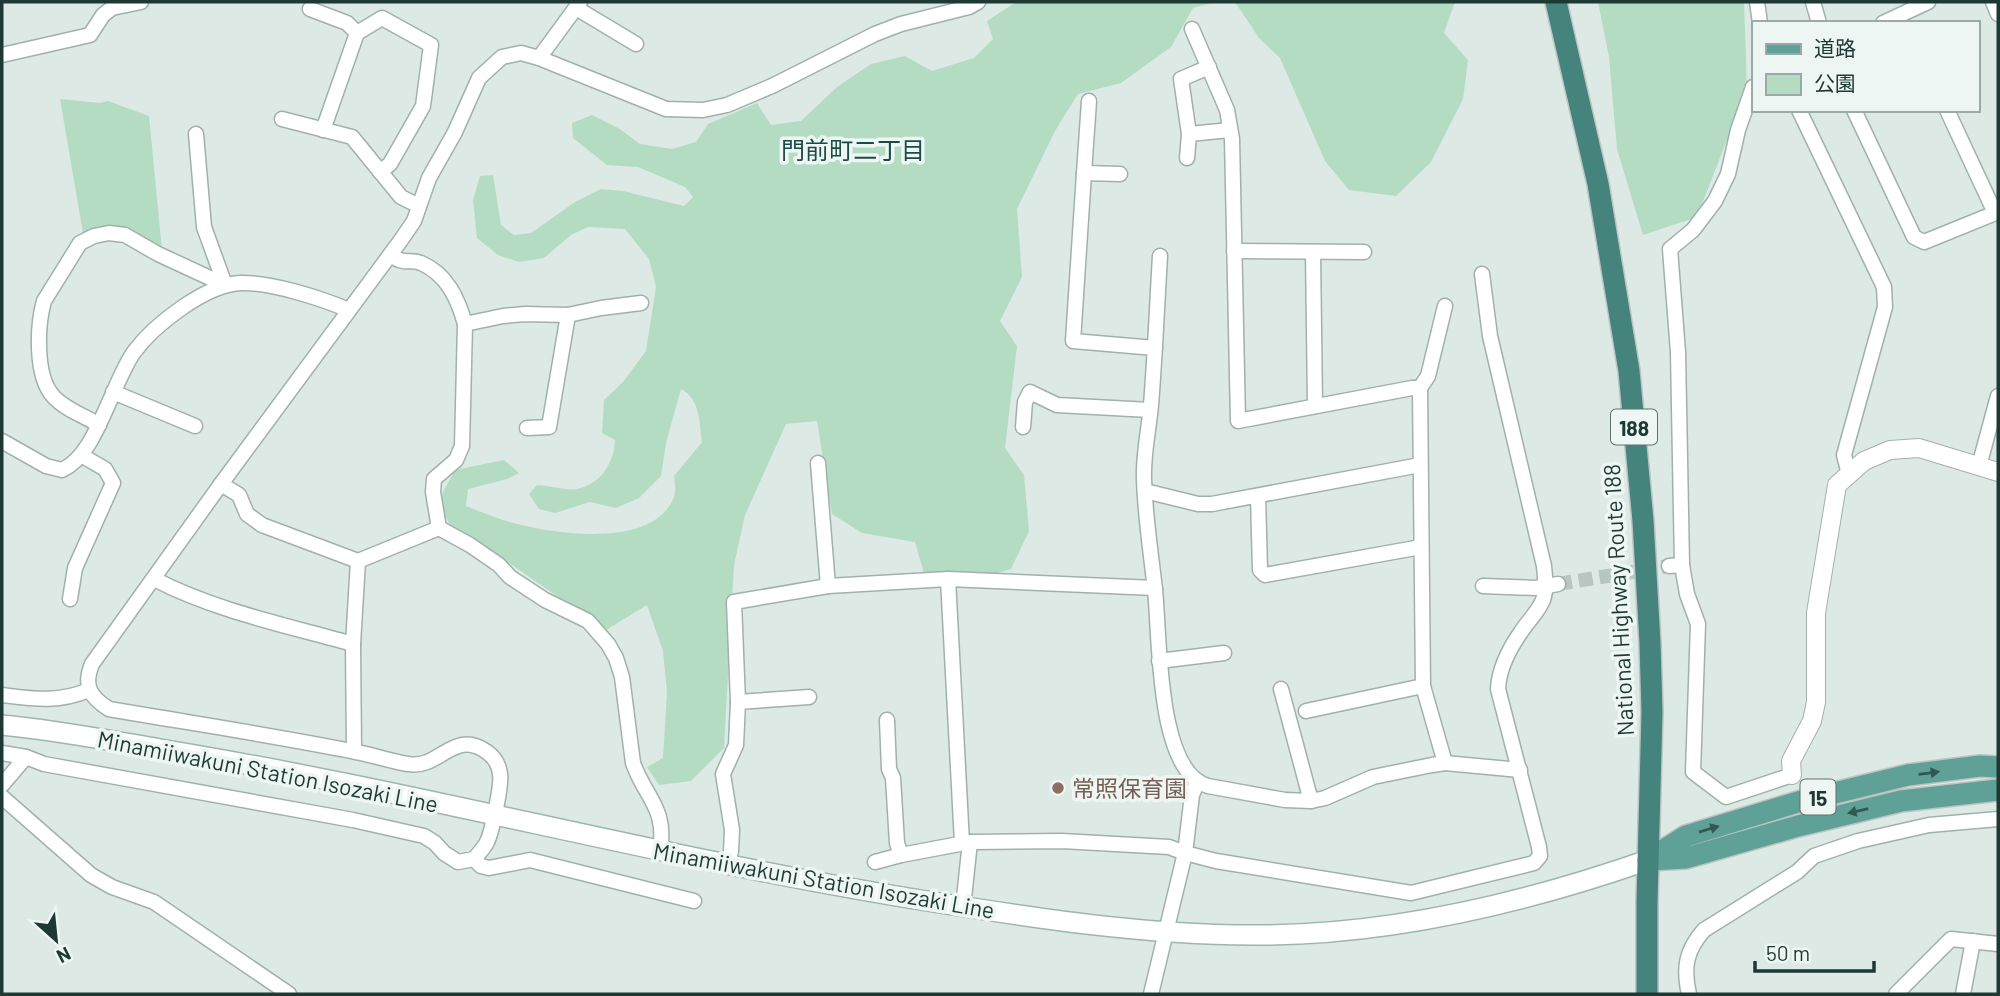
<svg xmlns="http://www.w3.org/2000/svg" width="2000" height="996" font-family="Barlow,'Noto Sans JP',sans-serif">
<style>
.green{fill:#b4dcc3}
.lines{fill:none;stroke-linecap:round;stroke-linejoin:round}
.minor-tunnel{stroke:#b7c6c2;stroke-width:14;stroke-dasharray:14 7;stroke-linecap:butt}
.minor-casing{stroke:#a0b1ac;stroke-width:17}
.tertiary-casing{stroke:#a0b1ac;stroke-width:20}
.secondary-casing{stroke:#9cb6af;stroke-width:22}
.primary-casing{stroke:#bcc4c2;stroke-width:24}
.trunk-casing{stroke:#bcc4c2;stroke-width:24}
.minor{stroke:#fff;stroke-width:14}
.tertiary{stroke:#fff;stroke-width:18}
.secondary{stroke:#fff;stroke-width:19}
.primary{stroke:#5fa197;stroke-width:21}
.trunk{stroke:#44847c;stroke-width:21}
.oneway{fill:#325852}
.education-dot{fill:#8d6e63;stroke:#edf6f2;stroke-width:2.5}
.labels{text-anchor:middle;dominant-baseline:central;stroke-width:7;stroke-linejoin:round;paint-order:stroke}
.shield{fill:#edf6f2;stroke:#5c726d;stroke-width:2}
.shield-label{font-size:21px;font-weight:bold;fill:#1e3934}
.street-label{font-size:23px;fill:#1e3934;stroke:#edf6f2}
.education-label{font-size:23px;fill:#785e54;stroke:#edf6f2;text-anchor:start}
.neighbourhood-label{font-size:24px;fill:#1a4b44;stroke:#edf6f2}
</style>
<rect width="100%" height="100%" fill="#dde9e5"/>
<g class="green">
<path d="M1016,2h200l-23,6 -22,39 -50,36 -43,11 -23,37 -38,78 5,68 -22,44 17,25 -12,102 19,27 5,56 -18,38 -28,8h-58l-10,-35 -53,-9 -30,-19 -15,-93 -31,3 -41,91 -11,50 -10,183 -33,33 -32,4 -12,-18 16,-9 4,-66 -4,-41 -16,-46 -41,25 -94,-65 -60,-36 -10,-20v-15l13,-24 49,-10 15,13 -12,6 -39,10 -2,17c18,7 37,15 56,19 40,10 133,22 152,-28 2,-6 1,-15 0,-21l28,-34c-3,-20 -1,-42 -21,-53l-15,54 -5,33 -22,22 -23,10 -26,-6 -35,11 -16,-4 -10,-15 8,-9c12,0 29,6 40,4 24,-5 37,-26 38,-49l-13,-7 2,-33 19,-18 23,-31 10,-64 -7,-28 -24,-30 -37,-2 -17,8 -27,23 -25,4 -21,-7 -21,-17 -4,-38 7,-24 13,-1 8,50 13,10 17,-2 44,-31 26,-13 22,2 61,15 9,-9 -8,-10 -47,-20 -31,-2 -34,-27 -1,-15 20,-8 28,14 20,15 32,5 24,-7 12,-18 49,-21 14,22 30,-4 36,-34 34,-23 34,-8 27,15 42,-13 19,-19 -6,-18z"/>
<path d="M1235,2h220l-11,31 24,27 -5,39 -32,63 -35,34 -47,-6 -24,-29 -45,-103 -21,-20z"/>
<path d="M1598,2h146l3,86 -50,129 -54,18 -26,-86 -8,-92z"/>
<path d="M60,99l40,4 8,-2 41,15 13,134c-31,-19 -42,-29 -79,-17z"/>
</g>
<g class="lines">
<path class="minor-tunnel" d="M1558,584l111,-18"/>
<defs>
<g id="minor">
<path d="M1757,2l3,21"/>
<path d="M1813,2l6,21"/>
<path d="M1993,2l5,12"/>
<path d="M576,8l60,36"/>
<path d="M310,9l37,14 10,10"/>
<path d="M1883,23l45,-21"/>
<path d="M1192,29l35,81 5,29 6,282 174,-33h8l3,298 22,77"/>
<path d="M2,55l88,-20 13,-20 9,-7 29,-6"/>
<path d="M539,58l41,-56"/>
<path d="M1089,101l-5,72 36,1"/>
<path d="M1799,110l85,177 1,20 -41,148 5,19"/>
<path d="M1854,110l60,127 10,5 74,-30"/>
<path d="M1947,110l48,103"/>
<path d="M282,119l70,18 49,60 18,9"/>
<path d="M323,130l34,-97 25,-15 49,27 -8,61 -33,58 -10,8"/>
<path d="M1189,134l-8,-55 28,-12"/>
<path d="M1187,158l2,-24 41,-4"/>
<path d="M1084,173l-11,168 82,7"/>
<path d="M1234,251l130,1"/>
<path d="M1313,252l2,154"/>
<path d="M1160,256c-3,50 -5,99 -9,149 -2,24 -8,49 -7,74 1,37 7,74 11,111 5,44 1,182 53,196l77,14 26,1 14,-3 48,-21 59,-12 13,-2 75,7"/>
<path d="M465,324l38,-8 22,-2 43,1 33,-7 40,-5"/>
<path d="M1420,388l8,-12 17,-70"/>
<path d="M113,392l82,34"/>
<path d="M99,425c-14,-9 -35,-16 -46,-29 -18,-20 -16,-70 -9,-95l36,-58 14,-7 15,-3 16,2 33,19 67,31 -21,-58 -8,-93"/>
<path d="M1023,427l2,-25 5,-10 27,13 93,5"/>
<path d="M527,428l22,-1 19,-112"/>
<path d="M2,441l44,25 16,4c26,-12 38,-49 50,-74 6,-14 13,-31 22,-44 20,-27 71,-67 106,-69 31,-1 80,15 109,27"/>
<path d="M818,463l10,123"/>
<path d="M1979,466l19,-70"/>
<path d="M221,484l18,11 8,19 15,11 96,36"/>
<path d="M1145,491l53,13h14l208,-39"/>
<path d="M1258,496l2,74 5,5 156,-28"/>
<path d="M439,528l31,17 29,20 11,12 35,23 43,21 20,23 8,14 6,19 11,86c13,36 34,45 27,88"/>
<path d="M358,561l81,-33 -6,-36 1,-13 22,-19 6,-14 3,-122c-7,-25 -18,-50 -44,-61 -13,-5 -14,3 -31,-8"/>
<path d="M1682,565l-4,-213 -8,-103 23,-19 22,-29 13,-27 10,-44 15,-43"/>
<path d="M1669,566l13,-1 5,29 11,30 -5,148 33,25 66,-22"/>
<path d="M154,579c62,32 131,46 199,65"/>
<path d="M948,579l14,264"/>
<path d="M1483,586l53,2 22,-4"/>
<path d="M70,599l5,-31 38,-85 -8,-14 -24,-14"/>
<path d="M1159,661l65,-8"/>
<path d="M1281,689l30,112"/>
<path d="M2,695c32,4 56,8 87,-5"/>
<path d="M738,702l71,-5"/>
<path d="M1306,711l117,-25"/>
<path d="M887,720l2,49 4,9 4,65 4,12"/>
<path d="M354,751l-1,-107 5,-83"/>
<path d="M2,753l24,4 18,7 309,56 71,16 11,7 9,10 14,9 16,-3c5,-6 10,-11 13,-17 5,-10 15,-58 13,-68 -1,-9 -6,-17 -13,-22 -33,-24 -48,18 -79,12 -19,-3 -38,-10 -57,-13 -80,-16 -161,-28 -242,-42 -19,-12 -26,-23 -17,-45l129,-180 180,-244 13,-19 15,-43 26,-46 24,-54 23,-21 19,-4 18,5 127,51 37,1 24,-5 45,-19 103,-52 26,-10 68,-17 9,-5"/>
<path d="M2,785l24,-28"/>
<path d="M2,797l89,78 21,12 42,15 135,92"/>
<path d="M474,859l7,7 8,2 41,-8 164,41"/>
<path d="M875,862l26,-7 69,-13"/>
<path d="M727,865l4,-14 1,-21 -9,-56 13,-29 2,-43 -4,-100 94,-16 120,-7 207,9"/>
<path d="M963,907l7,-65 92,-1 107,6 16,6 31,8 195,32 123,-30 6,-7 -1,-9 -41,-158c1,-20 11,-40 23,-57 7,-11 17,-20 22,-32 4,-11 2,-23 1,-34l-54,-230 -8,-62"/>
<path d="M1151,994l34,-141 7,-58 5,-12"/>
<path d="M1689,994c-6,-26 -3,-44 15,-64l93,-58 17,-16 44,-15 71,-16 69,-6"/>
<path d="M1896,994l55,-55 47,5"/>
<path d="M1963,994l10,-53"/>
</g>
<path id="tertiary" d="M1792,775l-1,-14 21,-40 4,-19v-89l21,-128 27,-24 26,-11 29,-2 79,24"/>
<path id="secondary" d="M2,725c53,5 105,15 158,24 257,42 509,111 767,152 108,17 216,34 326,34 135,1 269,-31 395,-75"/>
<g id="primary">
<path d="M1648,860l38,-24 112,-34 110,-27 72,-9 18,1"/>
<path d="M1650,860l36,-2 112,-32 103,-25 97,-11"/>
</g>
<path id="trunk" d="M1556,2l42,182 31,187 14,150 7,122 2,69 -5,190v92"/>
</defs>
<use href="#minor" class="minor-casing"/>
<use href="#tertiary" class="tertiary-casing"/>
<use href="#secondary" class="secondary-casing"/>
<use href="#primary" class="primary-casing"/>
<use href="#trunk" class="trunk-casing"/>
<use href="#minor" class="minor"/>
<use href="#tertiary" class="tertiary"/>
<use href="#secondary" class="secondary"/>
<use href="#primary" class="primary"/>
<use href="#trunk" class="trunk"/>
</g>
<defs><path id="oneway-solid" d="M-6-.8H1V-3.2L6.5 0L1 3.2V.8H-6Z" transform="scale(1.75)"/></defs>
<g class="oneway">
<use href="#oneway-solid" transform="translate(1929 773) rotate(-7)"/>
<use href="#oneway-solid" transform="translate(1858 811) rotate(167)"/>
<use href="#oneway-solid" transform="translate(1709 829) rotate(-17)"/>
</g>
<circle class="education-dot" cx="1058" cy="788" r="7"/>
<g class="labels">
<g class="shield">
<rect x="1611" y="409.5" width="46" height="35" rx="5"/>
<rect x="1800.5" y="779.5" width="35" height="35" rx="5"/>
</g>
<g class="shield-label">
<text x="1634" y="427">188</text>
<text x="1818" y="797">15</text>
</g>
<g class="street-label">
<text transform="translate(1618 600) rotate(-93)">National Highway Route 188</text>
<text transform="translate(268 771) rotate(11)">Minamiiwakuni Station Isozaki Line</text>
<text transform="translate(824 880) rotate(10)">Minamiiwakuni Station Isozaki Line</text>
</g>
<g class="education-label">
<text x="1072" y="788">常照保育園</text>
</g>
<g class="neighbourhood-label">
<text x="853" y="149">門前町二丁目</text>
</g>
</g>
<rect width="2000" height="996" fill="none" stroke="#1e3934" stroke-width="7"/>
<rect x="1752" y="21" width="228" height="91" fill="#edf6f2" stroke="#9aaaa6" stroke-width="2"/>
<rect x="1766" y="44" width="35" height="10" fill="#5fa197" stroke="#9aaaa6" stroke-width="2"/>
<text x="1814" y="56" font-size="21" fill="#1e3934">道路</text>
<rect x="1766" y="74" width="35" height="21" fill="#b4dcc3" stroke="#9aaaa6" stroke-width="2"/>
<text x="1814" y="91" font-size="21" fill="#1e3934">公園</text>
<g transform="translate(56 940) rotate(153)" stroke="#edf6f2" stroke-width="5" paint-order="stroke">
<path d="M0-5L12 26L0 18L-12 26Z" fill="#1e3934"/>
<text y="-10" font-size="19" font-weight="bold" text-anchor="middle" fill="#1e3934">N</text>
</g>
<path d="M1755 961v10h119v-10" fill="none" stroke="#1e3934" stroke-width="3.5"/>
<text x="1766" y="961" font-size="21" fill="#1e3934" stroke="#edf6f2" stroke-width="5" paint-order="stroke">50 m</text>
</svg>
